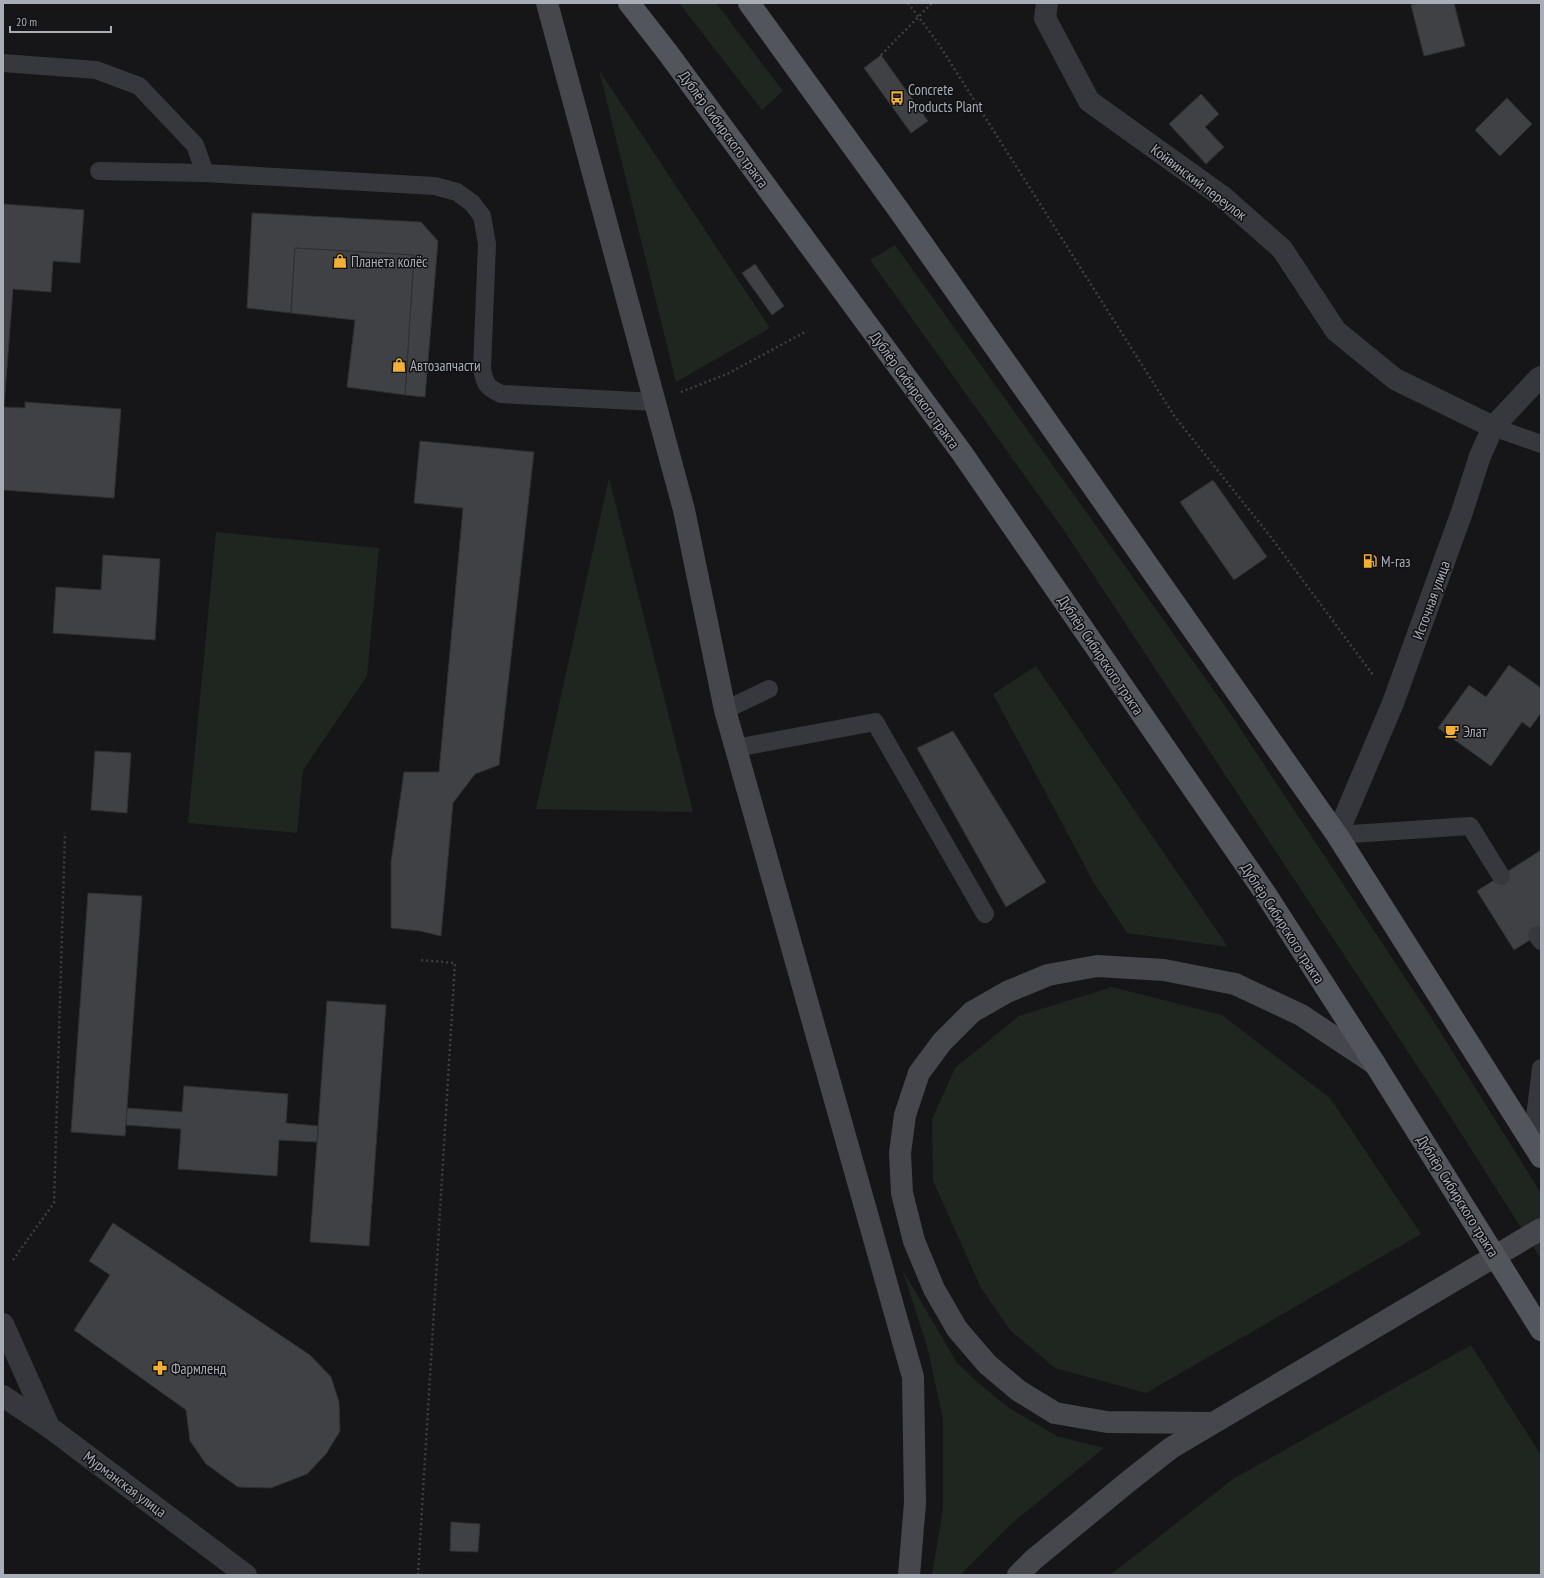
<svg xmlns="http://www.w3.org/2000/svg" width="1544" height="1578" font-family="'PT Sans Narrow',sans-serif">
<style>
.green{fill:#1e261f}
.building{fill:#404145;stroke:#303034}
.lines{fill:none;stroke-linecap:round;stroke-linejoin:round}
.path{stroke:#3d3f44;stroke-width:2.5;stroke-dasharray:2 3;stroke-linecap:butt}
.service{stroke:#37383d;stroke-width:18}
.minor{stroke:#37383d;stroke-width:22}
.secondary{stroke:#45474d;stroke-width:22}
.primary{stroke:#53555c;stroke-width:22}
.labels{text-anchor:middle;dominant-baseline:central;stroke-width:3;stroke-linejoin:round;paint-order:stroke}
.poi-label{font-size:15px;fill:#a8adb8;stroke:#111113;text-anchor:start}
.street-label{font-size:15px;fill:#a8adb8;stroke:#111113}
</style>
<rect width="100%" height="100%" fill="#161618"/>
<g class="green">
<path d="M679,3h37l67,88 -21,19z"/>
<path d="M599,70l171,258 -94,54z"/>
<path d="M895,245l333,465 203,307 110,176v66l-98,-154 -378,-573 -195,-272z"/>
<path d="M609,478l84,334 -157,-3z"/>
<path d="M216,532l163,16 -12,128 -64,94 -6,63 -109,-10z"/>
<path d="M1036,666l192,281 -101,-14 -33,-50 -101,-189z"/>
<path d="M1112,987l110,28 108,83 91,136 -275,159 -91,-25 -45,-38 -29,-42 -48,-107 -1,-62 23,-51 64,-52z"/>
<path d="M902,1269l55,94 25,23 27,22 48,28 47,12 -93,76 -51,51h-28l11,-66v-90l-16,-73z"/>
<path d="M1471,1345l70,110v120h-431l123,-96z"/>
</g>
<g class="building">
<path d="M1420,3h34l11,43 -41,10 -13,-51z"/>
<path d="M881,55l47,66 -17,12 -47,-65z"/>
<path d="M1201,94l18,20 -14,13 19,20 -18,17 -37,-40z"/>
<path d="M1507,98l25,26 -32,32 -25,-26z"/>
<path d="M3,204l81,6 -4,53 -27,-2 -2,31 -38,-3 -9,118 21,1v-6l96,7 -7,89 -111,-8z"/>
<path d="M252,213l169,9 17,19 -13,156 -20,-2 9,-140 -119,-7 -4,65 -44,-5z"/>
<path d="M295,248l119,7 -9,140 -58,-8 8,-67 -64,-7z"/>
<path d="M755,264l29,42 -12,9 -30,-42z"/>
<path d="M420,441l114,11 -35,313 -24,9 -22,29 -12,133 -21,-5 -29,-3v-66l13,-90h35l24,-264 -49,-5z"/>
<path d="M1213,480l54,77 -33,23 -54,-78z"/>
<path d="M103,555l57,4 -5,81 -102,-7 3,-46 45,3z"/>
<path d="M1509,665l32,23v25l-11,15 -8,-6 -31,44 -53,-38 31,-43 17,12z"/>
<path d="M953,731l93,151 -40,25 -89,-159z"/>
<path d="M95,751l36,2 -4,60 -36,-3z"/>
<path d="M1541,850v83l-27,17 -37,-59z"/>
<path d="M88,893l54,3 -17,240 -54,-4z"/>
<path d="M327,1001l59,4 -17,241 -59,-4z"/>
<path d="M184,1086l104,8 -2,29 32,3 -1,16 -38,-2 -2,36 -99,-7 3,-40 -55,-4 1,-17 55,4z"/>
<path d="M113,1223l197,132 21,22 8,25 1,29 -14,23 -19,20 -36,14 -33,-1 -32,-23 -16,-23 -4,-31 -112,-80 36,-55 -21,-14z"/>
<path d="M451,1522l29,2 -2,28 -28,-1z"/>
</g>
<g class="lines">
<g class="path">
<path d="M908,3l30,40 237,374 95,119 103,139"/>
<path d="M881,55l51,-52"/>
<path d="M681,392l46,-18 80,-43"/>
<path d="M13,1260l41,-57 11,-370"/>
<path d="M418,1575l37,-612 -36,-3"/>
</g>
<g class="service">
<path d="M3,63l93,7 43,16 56,59 10,28"/>
<path d="M99,171l106,2 230,13 22,6 15,11 10,13 5,28 -5,125c3,16 5,18 19,25l154,8"/>
<path d="M1493,427l48,17"/>
<path d="M725,710l44,-21"/>
<path d="M736,748l139,-26 110,192"/>
<path d="M1337,835l133,-9 31,50"/>
<path d="M1537,935l4,6"/>
<path d="M1532,1142l9,-74"/>
</g>
<g class="minor">
<path d="M1047,3l-2,15 44,83 134,96 59,52 54,82 59,48 98,48"/>
<path d="M1337,835l56,-132 69,-191 18,-56 13,-29 45,-48 3,-2"/>
<path d="M3,1324l46,103"/>
<path d="M3,1396l46,31 197,148"/>
</g>
<g class="secondary">
<path d="M547,3l137,507 41,200 188,667 2,126 -6,72"/>
<path d="M1212,1423l-105,-1 -52,-9 -36,-22 -32,-27 -30,-35 -23,-40 -20,-48 -12,-48 -2,-40 5,-38 14,-42 23,-31 30,-30 35,-20 41,-17 49,-9 67,4 71,14 66,31 74,49"/>
<path d="M1018,1575l15,-15 96,-79 42,-33 370,-219"/>
</g>
<g class="primary">
<path d="M629,3l39,50 294,400 303,440 110,171 166,266"/>
<path d="M749,3l149,206 137,195 302,431 204,322"/>
</g>
</g>
<defs>
<symbol id="bus-bare" viewBox="-9 -9 18 18"><path d="M-5-6H5V4H4V6H2V4H-2V6H-4V4H-5ZM-3.5-4V0h7V-4ZM-3.5 1.2v1.5H-2V1.2ZM2 1.2v1.5H3.5V1.2Z" fill="#f2b134" stroke="#111113" stroke-width="2.5" paint-order="stroke"/></symbol>
<symbol id="shop-bare" viewBox="-9 -9 18 18"><path d="M-5-2.5h2.3a2.7 3.5 0 0 1 5.4 0H5L5.5 6h-11ZM-1.5-2.5h3a1.5 2.3 0 0 0-3 0Z" fill="#f2b134" stroke="#111113" stroke-width="2.5" paint-order="stroke"/></symbol>
<symbol id="fuel-bare" viewBox="-9 -9 18 18"><path d="M-5.5-6h7V0h2V4h1.3V-2.5L3-4.5l.8-.8L6-3V5H2.5V1h-1V6h-7ZM-4.2-4.7v3.2H.2V-4.7Z" fill="#f2b134" stroke="#111113" stroke-width="2.5" paint-order="stroke"/></symbol>
<symbol id="cafe-bare" viewBox="-9 -9 18 18"><path d="M-5.5-4.5H6V0H3Q3 3.5 0 3.5H-2.5Q-5.5 3.5-5.5 0ZM3-3.2v2h1.7v-2ZM-6 4.5H4V6H-6Z" fill="#f2b134" stroke="#111113" stroke-width="2.5" paint-order="stroke"/></symbol>
<symbol id="pharmacy-bare" viewBox="-9 -9 18 18"><path d="M-2-6h4v4h4v4h-4v4h-4v-4h-4v-4h4Z" fill="#f2b134" stroke="#111113" stroke-width="2.5" paint-order="stroke"/></symbol>
</defs>
<g fill-rule="evenodd">
<use href="#bus-bare" x="887" y="88" width="20" height="20"/>
<use href="#shop-bare" x="330" y="251" width="20" height="20"/>
<use href="#shop-bare" x="389" y="355" width="20" height="20"/>
<use href="#fuel-bare" x="1360" y="551" width="20" height="20"/>
<use href="#cafe-bare" x="1442" y="721" width="20" height="20"/>
<use href="#pharmacy-bare" x="150" y="1358" width="20" height="20"/>
</g>
<g class="labels">
<g class="poi-label">
<text x="908" y="89">Concrete<tspan x="908" dy="17">Products Plant</tspan></text>
<text x="351" y="261">Планета колёс</text>
<text x="410" y="365">Автозапчасти</text>
<text x="1381" y="561">М-газ</text>
<text x="1463" y="731">Элат</text>
<text x="171" y="1368">Фармленд</text>
</g>
<g class="street-label">
<text transform="translate(724 129) rotate(54)">Дублёр Сибирского тракта</text>
<text transform="translate(1199 182) rotate(37)">Койвинский переулок</text>
<text transform="translate(915 390) rotate(54)">Дублёр Сибирского тракта</text>
<text transform="translate(1431 600) rotate(-70)">Источная улица</text>
<text transform="translate(1101 655) rotate(56)">Дублёр Сибирского тракта</text>
<text transform="translate(1283 923) rotate(57)">Дублёр Сибирского тракта</text>
<text transform="translate(1458 1196) rotate(58)">Дублёр Сибирского тракта</text>
<text transform="translate(125 1484) rotate(37)">Мурманская улица</text>
</g>
</g>
<rect width="1544" height="1578" fill="none" stroke="#a8adb8" stroke-width="8"/>
<path d="M10 26v6h101v-6" fill="none" stroke="#a8adb8" stroke-width="2"/>
<text x="16" y="26" font-size="12" fill="#a8adb8" stroke="#111113" stroke-width="3" paint-order="stroke">20 m</text>
</svg>
